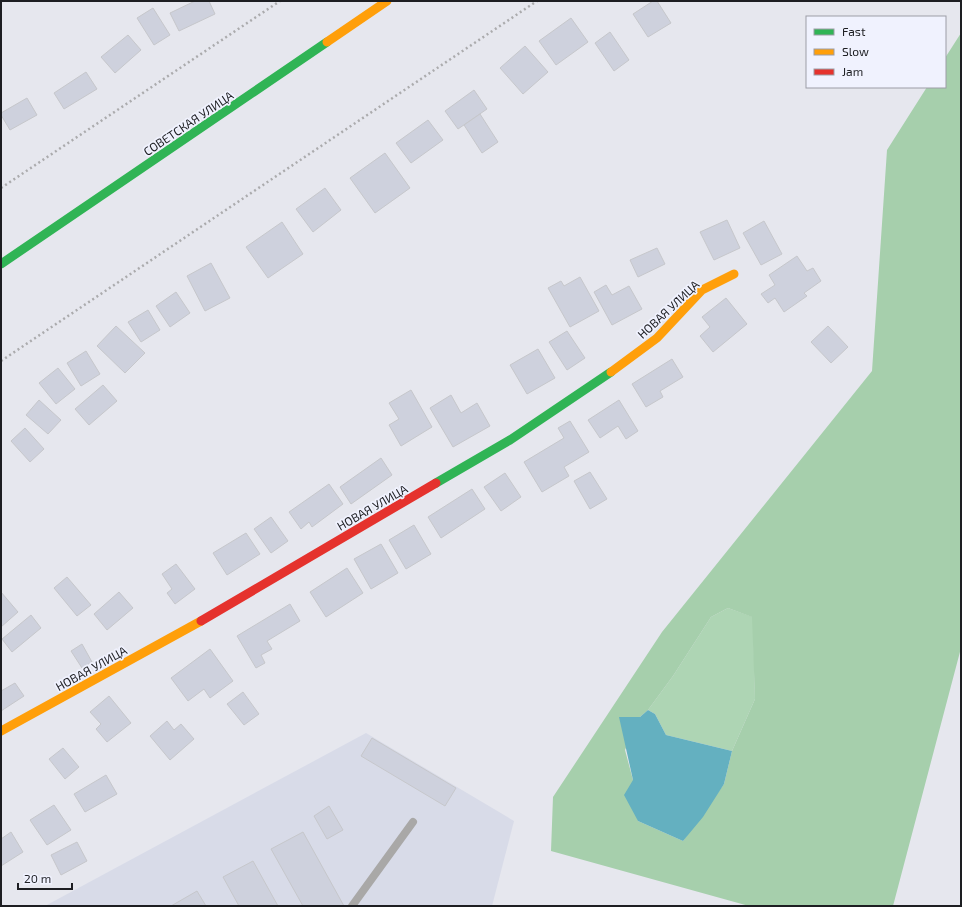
<svg xmlns="http://www.w3.org/2000/svg" width="962" height="907" font-family="'Exo 2',sans-serif">
<style>
.built{fill:#d8dbe8}
.green{fill:#aed5b4}
.forest{fill:#a6cfac;fill-rule:evenodd}
.water{fill:#64b0c0}
.building{fill:#ced1dd;stroke:#c6c7cb}
.lines{fill:none;stroke-linecap:round;stroke-linejoin:round}
.path{stroke:#ababad;stroke-width:2.5;stroke-dasharray:2 3;stroke-linecap:butt}
.lane{stroke:#a9a8a7;stroke-width:8}
.fast{stroke:#30b455;stroke-width:9}
.slow{stroke:#ff9f0a;stroke-width:9}
.jam{stroke:#e5322d;stroke-width:9}
.labels{text-anchor:middle;dominant-baseline:central;stroke-width:3.5;stroke-linejoin:round;paint-order:stroke}
.street-label{font-size:12px;fill:#1d1e22;stroke:#f0f2fe}
</style>
<rect width="100%" height="100%" fill="#e6e7ee"/>
<path class="built" d="M366,733l148,88 -22,85h-447z"/>
<path class="green" d="M728,608l25,9 2,82 -23,52 -66,-16 -11,-21 -7,-4 25,-34 38,-59z"/>
<path class="forest" d="M961,33v615l-68,258h-144l-198,-55 2,-54 109,-165 210,-261 15,-221 40,-63h18v-29zM728,608l24,9 3,82 -23,52 -8,33 -41,57 -45,-20 -5,-41 -8,-30 15,-33 8,-7 25,-34 38,-59z"/>
<path class="water" d="M648,710l7,4 11,21 66,16 -8,33 -21,33 -20,24 -45,-20 -14,-26 9,-15 -14,-63h21z"/>
<g class="building">
<path d="M195,1h14l6,13 -36,17 -9,-18z"/>
<path d="M653,1h4l14,22 -23,14 -15,-23z"/>
<path d="M153,8l17,27 -16,10 -17,-27z"/>
<path d="M571,18l17,24 -32,23 -17,-24z"/>
<path d="M610,32l19,28 -15,11 -19,-28z"/>
<path d="M128,35l13,15 -26,23 -14,-16z"/>
<path d="M525,46l23,26 -25,22 -23,-26z"/>
<path d="M86,72l11,17 -33,20 -10,-16z"/>
<path d="M474,90l13,19 -29,20 -13,-18z"/>
<path d="M27,98l10,17 -27,15 -9,-15v-2z"/>
<path d="M480,114l18,28 -16,11 -18,-28z"/>
<path d="M428,120l15,20 -32,23 -15,-20z"/>
<path d="M385,153l25,35 -35,25 -25,-35z"/>
<path d="M325,188l16,22 -28,22 -17,-23z"/>
<path d="M727,220l13,28 -26,12 -14,-28z"/>
<path d="M764,221l18,33 -21,11 -18,-32z"/>
<path d="M282,222l21,32 -35,24 -22,-31z"/>
<path d="M657,248l8,16 -27,13 -8,-17z"/>
<path d="M797,256l10,15 6,-3 8,13 -17,12 3,3 -23,16 -9,-14 -7,5 -7,-9 14,-9 -6,-10z"/>
<path d="M211,263l19,35 -25,13 -18,-35z"/>
<path d="M580,277l19,34 -29,16 -22,-39 13,-7 3,5z"/>
<path d="M606,285l6,10 17,-9 13,23 -30,16 -18,-33z"/>
<path d="M176,292l14,21 -20,14 -14,-21z"/>
<path d="M726,298l21,26 -34,28 -13,-16 10,-9 -8,-10z"/>
<path d="M148,310l12,20 -19,12 -13,-20z"/>
<path d="M116,326l29,27 -20,20 -28,-27z"/>
<path d="M828,326l20,21 -17,16 -20,-21z"/>
<path d="M567,331l18,27 -18,12 -18,-28z"/>
<path d="M538,349l17,29 -28,16 -17,-29z"/>
<path d="M86,351l14,23 -19,12 -14,-23z"/>
<path d="M672,359l11,18 -23,14 3,6 -17,10 -14,-23z"/>
<path d="M58,368l17,21 -19,15 -17,-21z"/>
<path d="M103,385l14,16 -28,24 -14,-16z"/>
<path d="M411,390l21,37 -31,19 -12,-21 10,-6 -10,-16z"/>
<path d="M451,395l10,18 16,-10 13,23 -37,21 -23,-39z"/>
<path d="M39,400l22,20 -13,14 -22,-19z"/>
<path d="M619,400l19,31 -12,8 -8,-13 -18,12 -12,-18z"/>
<path d="M570,421l19,31 -25,15 5,9 -27,16 -18,-30 40,-24 -6,-10z"/>
<path d="M25,428l19,21 -14,13 -19,-21z"/>
<path d="M381,458l11,17 -41,29 -11,-17z"/>
<path d="M590,472l17,27 -17,10 -16,-28z"/>
<path d="M505,473l16,24 -20,14 -17,-24z"/>
<path d="M329,484l14,20 -31,23 -3,-5 -8,7 -12,-17z"/>
<path d="M472,489l13,20 -44,29 -13,-21z"/>
<path d="M271,517l17,24 -17,12 -17,-24z"/>
<path d="M414,525l17,29 -25,15 -17,-29z"/>
<path d="M246,533l14,21 -33,21 -14,-22z"/>
<path d="M381,544l17,29 -27,16 -17,-30z"/>
<path d="M176,564l19,25 -20,15 -8,-11 5,-4 -10,-15z"/>
<path d="M347,568l16,25 -37,24 -16,-25z"/>
<path d="M67,577l24,28 -14,11 -23,-28z"/>
<path d="M1,592l17,20 -17,15z"/>
<path d="M119,592l14,16 -26,22 -13,-16z"/>
<path d="M290,604l10,17 -33,20 5,8 -11,6 4,8 -9,5 -19,-32z"/>
<path d="M31,615l10,13 -29,24 -10,-13z"/>
<path d="M82,644l10,18 -10,6 -11,-17z"/>
<path d="M210,649l23,32 -23,17 -6,-9 -16,12 -17,-23z"/>
<path d="M15,683l9,13 -23,15v-20z"/>
<path d="M243,692l16,22 -15,11 -17,-21z"/>
<path d="M109,696l22,27 -24,19 -11,-13 5,-5 -11,-12z"/>
<path d="M167,721l7,9 7,-6 13,15 -24,21 -20,-24z"/>
<path d="M372,738l84,50 -11,18 -84,-50z"/>
<path d="M63,748l16,19 -14,12 -16,-20z"/>
<path d="M106,775l11,19 -32,18 -11,-18z"/>
<path d="M54,805l17,25 -24,15 -17,-25z"/>
<path d="M329,806l14,24 -16,9 -13,-23z"/>
<path d="M11,832l12,20 -22,14v-27z"/>
<path d="M303,832l41,74h-41l-32,-57z"/>
<path d="M77,842l10,19 -26,14 -10,-20z"/>
<path d="M253,861l25,45h-39l-16,-29z"/>
<path d="M197,891l9,15h-35z"/>
</g>
<g class="lines">
<g class="path">
<path d="M1,188l279,-187"/>
<path d="M1,361l536,-360"/>
</g>
<path class="lane" d="M352,906l61,-84"/>
<g class="fast">
<path d="M1,264l326,-222"/>
<path d="M436,483l74,-43 101,-68"/>
</g>
<g class="slow">
<path d="M327,42l60,-41"/>
<path d="M611,372l46,-34 45,-48 32,-16"/>
<path d="M1,731l200,-110"/>
</g>
<path class="jam" d="M201,621l235,-138"/>
</g>
<g class="labels">
<g class="street-label">
<text transform="translate(188 123) rotate(-34)">СОВЕТСКАЯ УЛИЦА</text>
<text transform="translate(668 309) rotate(-43)">НОВАЯ УЛИЦА</text>
<text transform="translate(372 507) rotate(-30)">НОВАЯ УЛИЦА</text>
<text transform="translate(91 668) rotate(-29)">НОВАЯ УЛИЦА</text>
</g>
</g>
<rect width="962" height="907" fill="none" stroke="#1d1e22" stroke-width="4"/>
<rect x="806" y="16" width="140" height="72" fill="#f0f2fe" stroke="#9c9da6"/>
<rect x="814" y="29" width="20" height="6" fill="#30b455" stroke="#9c9da6"/>
<text x="842" y="36" font-size="12" fill="#1d1e22">Fast</text>
<rect x="814" y="49" width="20" height="6" fill="#ff9f0a" stroke="#9c9da6"/>
<text x="842" y="56" font-size="12" fill="#1d1e22">Slow</text>
<rect x="814" y="69" width="20" height="6" fill="#e5322d" stroke="#9c9da6"/>
<text x="842" y="76" font-size="12" fill="#1d1e22">Jam</text>
<path d="M18 883v6h54v-6" fill="none" stroke="#1d1e22" stroke-width="2"/>
<text x="24" y="883" font-size="12" fill="#1d1e22" stroke="#f0f2fe" stroke-width="3" paint-order="stroke">20 m</text>
</svg>
